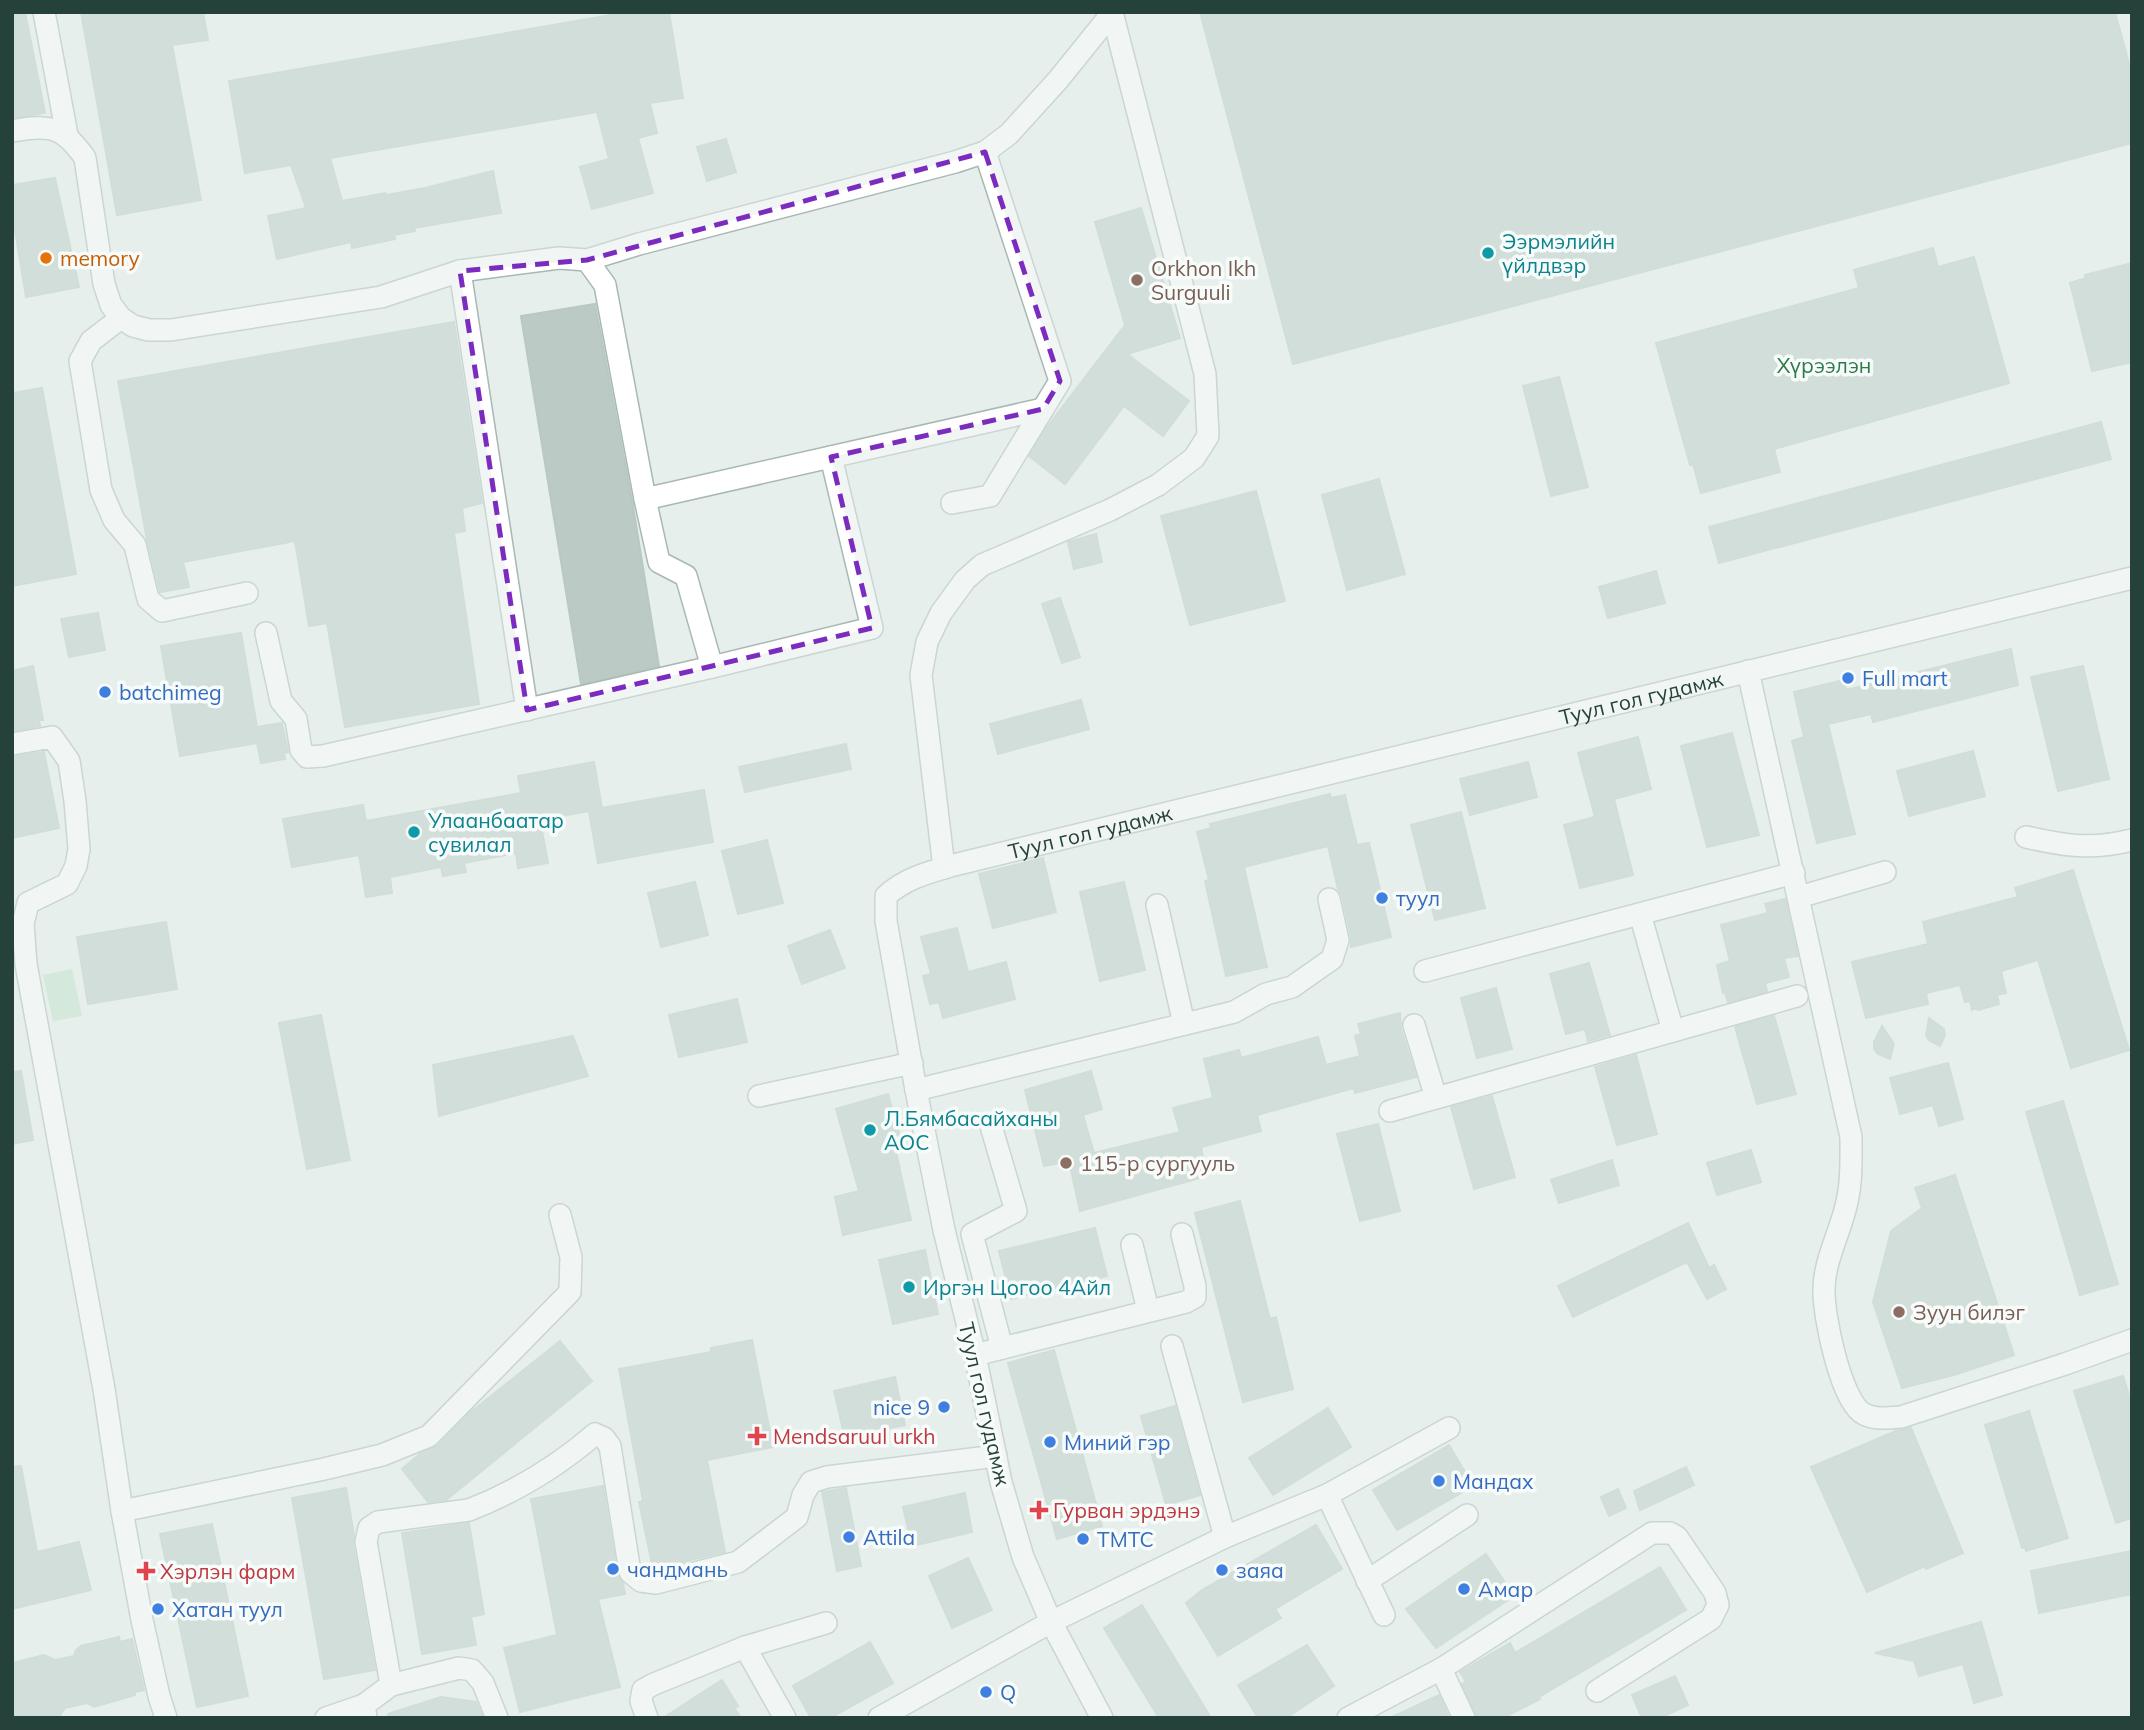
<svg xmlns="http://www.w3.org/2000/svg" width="2144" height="1730" font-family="Mulish,sans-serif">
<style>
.green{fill:#bfe0c8}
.building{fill:#bbcac4;stroke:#b8c9c2;stroke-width:2}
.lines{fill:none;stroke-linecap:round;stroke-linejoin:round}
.street-casing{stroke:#a8b8b2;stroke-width:24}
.street{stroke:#fff;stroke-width:21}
.marked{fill:none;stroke:#7b2cbf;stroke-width:5;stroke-dasharray:14 9;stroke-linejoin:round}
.culture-dot{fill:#0f9aa8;stroke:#f7fbf9;stroke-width:2.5}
.food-dot{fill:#e8710a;stroke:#f7fbf9;stroke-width:2.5}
.education-dot{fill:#8d6e63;stroke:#f7fbf9;stroke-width:2.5}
.shop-dot{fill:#3f7fe0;stroke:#f7fbf9;stroke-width:2.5}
.health-dot{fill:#e0444e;stroke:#f7fbf9;stroke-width:2.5}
.labels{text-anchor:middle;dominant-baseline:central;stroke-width:7;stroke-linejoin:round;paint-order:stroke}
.culture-label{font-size:21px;fill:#0d838f;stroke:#f7fbf9;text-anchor:start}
.food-label{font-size:21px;fill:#c56008;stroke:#f7fbf9;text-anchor:start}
.education-label{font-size:21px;fill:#785e54;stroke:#f7fbf9;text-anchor:start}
.park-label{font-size:21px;fill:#2d7a4b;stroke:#f7fbf9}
.shop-label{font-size:21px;fill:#366cbe;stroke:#f7fbf9;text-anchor:start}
.street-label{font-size:21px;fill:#24423a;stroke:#f7fbf9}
.health-label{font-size:21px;fill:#be3a42;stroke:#f7fbf9;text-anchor:start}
</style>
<rect width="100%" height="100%" fill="#e6efeb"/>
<path class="green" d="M72,969l10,47 -29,5 -10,-46z"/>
<g class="building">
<path d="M12,12h13l20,101 -33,5z"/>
<path d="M81,12h122l5,28 -36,5 29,155 -84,15z"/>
<path d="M628,12h41l14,86 -33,5 7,30 -19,5 15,55 -61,16 -12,-42 29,-8 -12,-47 -267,46 12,43 43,-8 1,2 39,-7 68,-17 8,42 -87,15 1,3 -21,4 1,4 -43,9 -1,-6 -74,17 -9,-43 38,-8 -15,-43 -46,8 -16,-92z"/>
<path d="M1200,12h915l17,63v68l-839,221z"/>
<path d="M726,139l10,33 -29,9 -10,-34z"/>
<path d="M55,178l24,109 -53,10 -11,-67h-3v-45z"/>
<path d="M1141,208l39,130 -53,16 62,47 -26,35 -39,-30 -59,78 -36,-28 18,-29 78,-102 -30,-103z"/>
<path d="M1933,248l5,19 36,-10 35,126 -235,66 6,23 -79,21 -8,-29 -3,1 -34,-122 203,-55 -5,-18z"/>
<path d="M2132,263v99l-40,9 -22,-88 16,-5 -1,-3z"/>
<path d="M595,304l38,202 26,160 -78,18 -60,-368z"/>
<path d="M454,322l28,181 -20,5 3,23 -11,2 25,171 -134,23 -18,-104 -18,3 -14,-85 -112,21 6,25 -29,5 -13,-52 -29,-159z"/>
<path d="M1559,377l29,110 -37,9 -28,-110z"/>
<path d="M42,388l34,186 -64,12v-193z"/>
<path d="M2101,422l10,37 -392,104 -10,-36z"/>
<path d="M1379,479l26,95 -58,16 -25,-95z"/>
<path d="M1256,491l29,110 -95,24 -29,-109z"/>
<path d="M1096,534l6,28 -28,7 -6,-27z"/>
<path d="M1656,571l9,32 -57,15 -9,-31z"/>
<path d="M1060,598l20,59 -18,6 -20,-59z"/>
<path d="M98,613l7,37 -36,7 -8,-38z"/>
<path d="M241,633l16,94 25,-4 6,29 -4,1 1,6 -24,4 -4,-20 -77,13 -19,-110z"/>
<path d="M2011,649l7,36 -145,37 -2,-8 -43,10 27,110 -38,9 -25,-102 12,-4 -10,-45 50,-12 2,10z"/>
<path d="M33,666l10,54h-4l1,6 -28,5v-60z"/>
<path d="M2083,666l26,113 -51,12 -27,-114z"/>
<path d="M1081,700l8,29 -91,25 -8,-30z"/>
<path d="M1732,733l27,102 -52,12 -26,-101z"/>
<path d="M1638,737l13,52 -37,10 19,76 -53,13 -16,-63 31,-8 -17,-64z"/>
<path d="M846,744l5,25 -106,23 -6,-25z"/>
<path d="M1973,751l12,45 -76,20 -12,-45z"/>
<path d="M44,752l15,76 -47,10v-81z"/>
<path d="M594,762l8,46 102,-18 9,52 -115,21 -9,-52 -49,9 8,43 -30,5 -2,-15 -52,10 2,9 -23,4 -2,-9 -51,10 2,16 -26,4 -7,-42 -67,12 -9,-48 80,-14 3,16 155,-28 -3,-17z"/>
<path d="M1528,762l9,35 -67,18 -10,-36z"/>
<path d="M1330,794l1,4 14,-3 12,50 12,-2 22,94 -40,10v-10l-9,-41 -4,-7 -10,-43 -84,21 23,100 -41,9 -21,-95 4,-1 -12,-48 14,-4 -1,-4z"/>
<path d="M1461,812l24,96 -50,12 -24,-95z"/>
<path d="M767,840l16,63 -45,11 -16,-63z"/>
<path d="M1043,858l13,54 -63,16 -14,-54z"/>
<path d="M2073,870l56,180 -58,18 -33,-108 -37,11 5,22 -9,2 2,9 -21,6 -1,-2 -5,2 -2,-9 -5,1 -5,-17 -34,8 2,11 -62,14 -14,-56 76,-18 -5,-22 95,-25 -3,-9z"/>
<path d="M695,882l13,53 -47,12 -13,-54z"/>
<path d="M1124,882l21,88 -45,11 -20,-89z"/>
<path d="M1785,899l13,57 -14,2 5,19 -24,6 2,8 -39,11 -3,-10 -2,1 -6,-28 13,-4 -9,-36 47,-12 -3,-9z"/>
<path d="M166,922l11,67 -89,15 -11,-67z"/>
<path d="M957,928l11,44 38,-10 9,37 -72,19 -4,-16 -9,2 -7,-28 8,-2 -10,-37z"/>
<path d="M830,930l15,38 -43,16 -14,-38z"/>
<path d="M1589,963l21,72 -22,6 -3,-12 -19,5 -16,-60z"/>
<path d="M1496,988l16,61 -35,9 -16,-60z"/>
<path d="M737,999l10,43 -68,15 -10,-42z"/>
<path d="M1400,1013l1,16 15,48 -61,16 -1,-5 -97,27 4,16 -60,16 6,29 -127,35 -11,-50 -25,5 -19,-76 66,-19 11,38 -19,6 11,38 86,-21 -7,-24 40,-10 -9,-39 35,-9 2,8 77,-21 8,28 34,-9 -5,-20 6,-2 -3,-10z"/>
<path d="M321,1015l29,145 -43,9 -28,-146z"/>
<path d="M1774,1016l22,78 -39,10 -22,-77z"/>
<path d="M1929,1018l15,11 1,6 -5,11 -10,-5 -4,-5z"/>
<path d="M1882,1026l12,18 -4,15 -12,-5 -4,-5v-7z"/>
<path d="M573,1036l15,40 -149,40 -6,-51z"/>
<path d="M1636,1055l21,79 -40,11 -22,-78z"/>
<path d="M1948,1063l15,56 -24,7 -6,-21 -33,9 -10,-36z"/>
<path d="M21,1071l12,69 -21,4v-72z"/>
<path d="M888,1094l16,56 -8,2 15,68 -68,15 -8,-38 24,-6 -23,-82z"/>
<path d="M1492,1096l23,81 -41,12 -23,-82z"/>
<path d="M2063,1101l55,183 -38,11 -54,-183z"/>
<path d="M1378,1124l22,87 -40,10 -23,-87z"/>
<path d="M1751,1150l10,32 -44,13 -10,-32z"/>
<path d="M1612,1160l7,25 -60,18 -8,-23z"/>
<path d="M1955,1175l59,180 -60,20 -52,13 -29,-86 18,-71 31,-23 -7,-20z"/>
<path d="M1240,1201l30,118 6,-2 17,72 -50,13 -48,-189z"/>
<path d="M1688,1223l21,45 5,-3 12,24 -19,10 -20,-37 -114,55 -15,-31z"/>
<path d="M1095,1228l12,48 -96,23 -12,-48z"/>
<path d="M925,1250l13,64 -45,10 -14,-64z"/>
<path d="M752,1340l21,107 -66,13 18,92 -72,17 -14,-67 4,-1 -24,-132 92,-17v-4z"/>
<path d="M560,1341l32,40 -146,119 -18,2 -26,-33 19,-16 17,-7 28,-30z"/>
<path d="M1054,1350l48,176 -45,13 -49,-176z"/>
<path d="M2123,1376l9,29v113l-16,5 -42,-132z"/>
<path d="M895,1377l10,48 -60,13 -11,-47z"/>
<path d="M1175,1406l25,89 -34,10 -25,-89z"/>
<path d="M1328,1408l23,39 -78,48 -24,-37z"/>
<path d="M2029,1411l39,127 -42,13 -1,-4 -3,1 -37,-123z"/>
<path d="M1911,1428l52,125 -37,16 -1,-3 -58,26 -56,-125 85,-36z"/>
<path d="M1449,1445l24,41 -76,44 -24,-40z"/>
<path d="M21,1466l16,86 42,-10 12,48 -79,19v-142z"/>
<path d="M1686,1467l8,18 -54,25 -6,-19z"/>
<path d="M603,1486l14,88 6,9 2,11 -27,5 22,88 -100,25 -16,-64 53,-13 -26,-136z"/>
<path d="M346,1488l8,47 -1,9 22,126 -51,9 -32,-181z"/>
<path d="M846,1488l15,78 -24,5 -15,-79z"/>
<path d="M1618,1489l8,19 -17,8 -8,-19z"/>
<path d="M965,1493l7,39 -60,14 -9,-39z"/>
<path d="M469,1523l15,91 -13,3 5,28 -54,9 -20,-121z"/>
<path d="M212,1524l36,172 -51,11 -37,-173z"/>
<path d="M1316,1525l26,44 -67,40 6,9 -63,38 -32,-53 16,-13z"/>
<path d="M2132,1551v43l-93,19 -8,-42z"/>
<path d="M1486,1554l28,42 -78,52 -30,-39z"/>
<path d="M968,1558l24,52 -40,18 -23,-52z"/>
<path d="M1660,1567l26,43 -147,87 1,2 -37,19h-26l-15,-34 4,-2 -6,-10 50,-29 5,10z"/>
<path d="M1142,1605l69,113h-52l-55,-90z"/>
<path d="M1981,1622l21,73 -28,8 -11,-39 -44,12 -5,-15 -39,-8z"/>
<path d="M119,1637l1,5 12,-3 12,51 -9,2v3l-41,12 -7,-4 -22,5 -5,7 -12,3h-36v-55l32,-8 11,5 19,-4 2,-6 5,-4z"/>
<path d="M870,1642l23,41 -63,35h-19l-18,-32z"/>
<path d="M1307,1645l27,41 -48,32h-28l-20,-33z"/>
<path d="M1675,1676l13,29 -28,13h-18l-10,-23z"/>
<path d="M722,1680l16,26 -4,2 7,10h-78z"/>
<path d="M1439,1695l10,23h-59z"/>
<path d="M441,1697l35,5 7,16h-94l-1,-4z"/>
</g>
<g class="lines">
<defs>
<g id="street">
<path d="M44,12l23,123"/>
<path d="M12,131c37,-7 51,-5 73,27l19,126 7,21 10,13 12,8 16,4h22l210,-33 79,-26 99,-13 28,2 52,-16 316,-82 30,-10 24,-18 49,-54 54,-67"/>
<path d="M587,260l18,25 40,214 398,-90"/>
<path d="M460,271l67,439"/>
<path d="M121,318l-30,23 -11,20 21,129 13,30 21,25 13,54 14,12 85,-18"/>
<path d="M645,499l14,63 27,14 26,91 160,-39 -41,-171"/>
<path d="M952,503l38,-7 70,-115 -75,-229"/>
<path d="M266,633l15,68 15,18 5,31 6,7 16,-1 389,-89"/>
<path d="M1748,671l103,466c0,23 1,46 -5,69 -6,26 -22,56 -22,83 -1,25 17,114 40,125 11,6 25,4 37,3l164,-53 67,-24"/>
<path d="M12,744l40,-7 17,24 6,40 4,48 -3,17 -9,18 -39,19 -5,21 3,40 78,425 18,122 20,109 17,76 7,22"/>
<path d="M2026,837c39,9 66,13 106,3"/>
<path d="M944,868l-23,-193 6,-33 14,-29 24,-33 17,-15 128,-55 48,-25 36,-27 14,-22 -3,-62 -93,-362"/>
<path d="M1799,897l86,-25"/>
<path d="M1157,905l27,119"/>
<path d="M1640,914l33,117"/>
<path d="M1425,971l369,-98"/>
<path d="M1414,1025l22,73"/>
<path d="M916,1090l318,-78 32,-18 26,-7 40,-28 6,-19 -9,-41"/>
<path d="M759,1096l153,-33"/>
<path d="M1390,1111l407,-115"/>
<path d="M991,1126l25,85 -44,23 30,114"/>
<path d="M1132,1245l16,65"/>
<path d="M1172,1346l53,191"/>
<path d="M975,1355l211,-53 9,-5v-11l-13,-52"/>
<path d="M1327,1495l122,-67"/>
<path d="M122,1511l202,-42 58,-14 47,-19 141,-144 1,-35 -11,-42"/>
<path d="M1367,1581l100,-66"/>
<path d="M745,1647l40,71"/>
<path d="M1441,1669l23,49"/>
<path d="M391,1685l68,-17 13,2 11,13 14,35"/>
<path d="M364,1705l27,-20 -25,-143 3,-14 9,-6 91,-12c46,-18 89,-44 126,-76l9,4 6,8 20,126 11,9 15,2 82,-21 59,-45 6,-22 8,-13 16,-5 169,-21"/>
<path d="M326,1718l38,-13 2,13"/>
<path d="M647,1718l-6,-17 2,-11 11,-6 91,-37 81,-24"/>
<path d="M879,1718l172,-96 174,-85 102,-42 57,120"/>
<path id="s1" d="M1102,1718l-51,-96 -28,-65 -22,-75 -26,-127 -31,-125 -28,-140 -30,-169v-25c19,-18 44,-24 68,-31l1178,-287"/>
<path d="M1348,1718l93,-49 211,-136h18l7,4 38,56 3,12 -7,14 -114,72"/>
</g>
</defs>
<use href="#street" class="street-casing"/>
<use href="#street" class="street"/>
</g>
<path d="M0 0H2144V1730H0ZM985,152l75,229 -17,28 -212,48 41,171 -345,82 -67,-439 127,-11z" fill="#e6efeb" fill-opacity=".55" fill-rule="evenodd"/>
<path class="marked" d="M985,152l75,229 -17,28 -212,48 41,171 -345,82 -67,-439 127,-11z"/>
<g class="culture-dot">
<circle cx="1488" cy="253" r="7"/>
<circle cx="414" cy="832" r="7"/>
<circle cx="870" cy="1130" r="7"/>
<circle cx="909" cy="1287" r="7"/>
</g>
<circle class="food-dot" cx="46" cy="258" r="7"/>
<g class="education-dot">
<circle cx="1137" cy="280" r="7"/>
<circle cx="1066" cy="1163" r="7"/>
<circle cx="1899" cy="1312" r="7"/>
</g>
<g class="shop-dot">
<circle cx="1848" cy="678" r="7"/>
<circle cx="105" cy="692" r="7"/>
<circle cx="1382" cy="898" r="7"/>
<circle cx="944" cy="1407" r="7"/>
<circle cx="1050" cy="1442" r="7"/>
<circle cx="1439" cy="1481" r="7"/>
<circle cx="849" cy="1537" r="7"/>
<circle cx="1083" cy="1539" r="7"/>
<circle cx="613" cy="1569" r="7"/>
<circle cx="1222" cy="1570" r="7"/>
<circle cx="1464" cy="1589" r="7"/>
<circle cx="158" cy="1609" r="7"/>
<circle cx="986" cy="1692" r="7"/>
</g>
<g class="health-dot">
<path d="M753.5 1425.5h7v7h7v7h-7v7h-7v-7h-7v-7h7z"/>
<path d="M1035.5 1499.5h7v7h7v7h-7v7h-7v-7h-7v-7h7z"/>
<path d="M142.5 1560.5h7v7h7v7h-7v7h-7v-7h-7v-7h7z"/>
</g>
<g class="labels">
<g class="culture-label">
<text x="1502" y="241">Ээрмэлийн<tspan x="1502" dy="24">үйлдвэр</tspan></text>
<text x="428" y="820">Улаанбаатар<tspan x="428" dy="24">сувилал</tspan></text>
<text x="884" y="1118">Л.Бямбасайханы<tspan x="884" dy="24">АОС</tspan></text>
<text x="923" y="1287">Иргэн Цогоо 4Айл</text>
</g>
<g class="food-label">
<text x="60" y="258">memory</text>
</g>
<g class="education-label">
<text x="1151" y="268">Orkhon Ikh<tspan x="1151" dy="24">Surguuli</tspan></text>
<text x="1080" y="1163">115-р сургууль</text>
<text x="1913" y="1312">Зуун билэг</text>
</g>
<g class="park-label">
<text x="1824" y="365">Хүрээлэн</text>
</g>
<g class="shop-label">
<text x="1862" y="678">Full mart</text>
<text x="119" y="692">batchimeg</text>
<text x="1396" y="898">туул</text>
<text x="930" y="1407" text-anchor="end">nice 9</text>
<text x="1064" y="1442">Миний гэр</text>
<text x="1453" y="1481">Мандах</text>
<text x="863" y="1537">Attila</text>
<text x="1097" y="1539">ТМТС</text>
<text x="627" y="1569">чандмань</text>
<text x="1236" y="1570">заяа</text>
<text x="1478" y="1589">Амар</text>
<text x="172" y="1609">Хатан туул</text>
<text x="1000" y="1692">Q</text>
</g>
<g class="street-label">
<text stroke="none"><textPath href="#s1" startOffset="1638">Туул гол гудамж</textPath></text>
<text stroke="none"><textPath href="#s1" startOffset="1071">Туул гол гудамж</textPath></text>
<text transform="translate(985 1404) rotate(77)">Туул гол гудамж</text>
</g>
<g class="health-label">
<text x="773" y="1436">Mendsaruul urkh</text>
<text x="1053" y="1510">Гурван эрдэнэ</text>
<text x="160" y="1571">Хэрлэн фарм</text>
</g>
</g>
<rect width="2144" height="1730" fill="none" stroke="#24423a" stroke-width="28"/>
</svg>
